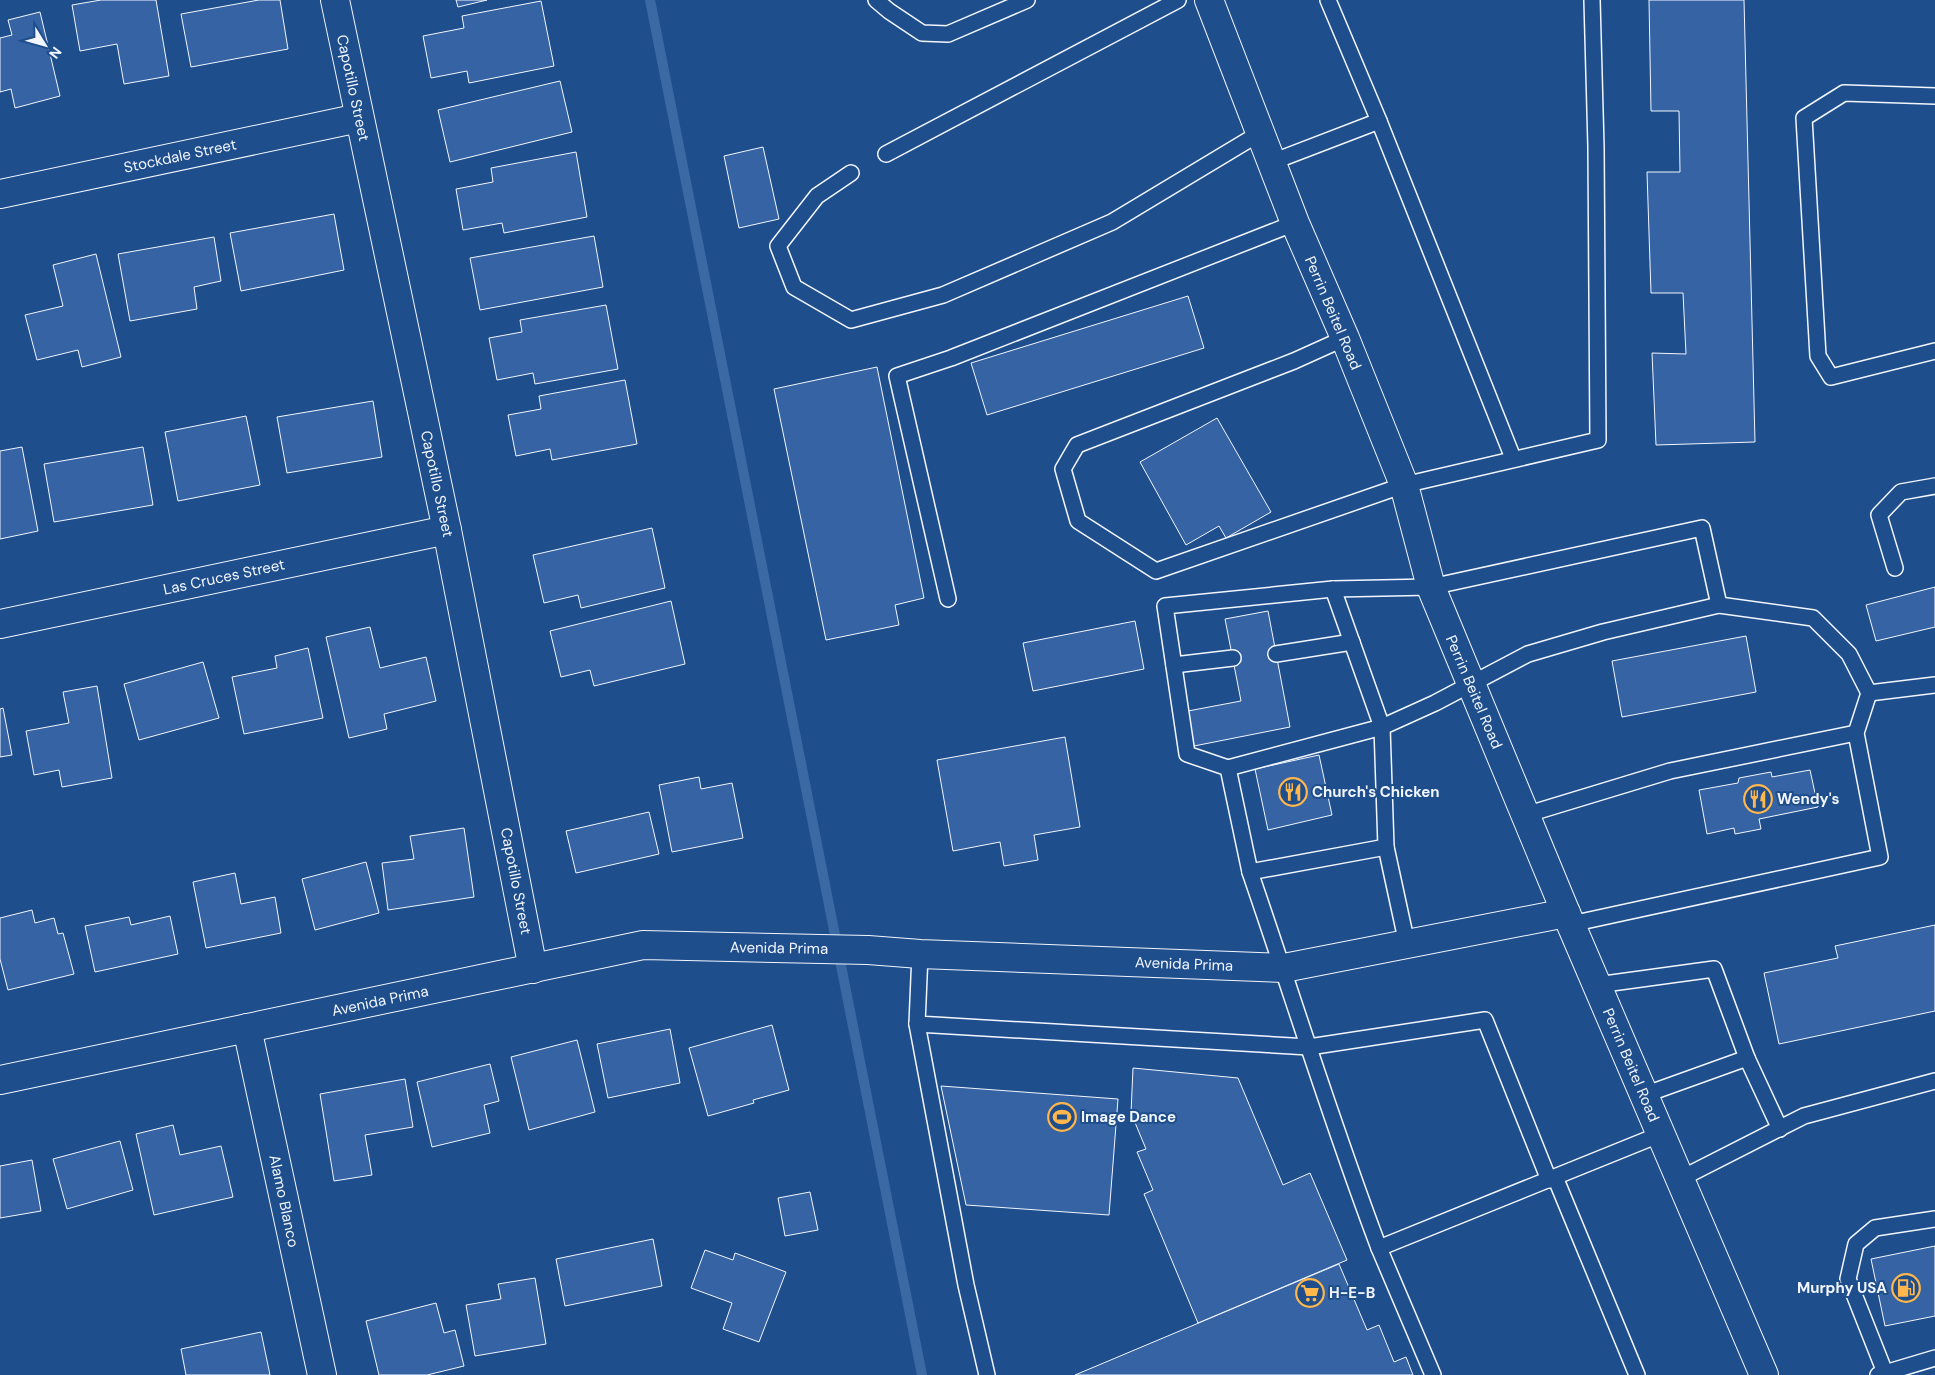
<svg xmlns="http://www.w3.org/2000/svg" width="1935" height="1375" font-family="'DM Sans',sans-serif">
<style>
.lines{fill:none;stroke-linecap:round;stroke-linejoin:round}
.stream{stroke:#3b69a3;stroke-width:10}
.building{fill:#3563a3;stroke:#f2f6ff}
.lane-casing{stroke:#f2f6ff;stroke-width:18}
.street-casing{stroke:#f2f6ff;stroke-width:30}
.primary-casing{stroke:#f2f6ff;stroke-width:30}
.lane{stroke:#1f4e8c;stroke-width:15}
.street{stroke:#1f4e8c;stroke-width:28}
.primary{stroke:#1f4e8c;stroke-width:28}
.labels{text-anchor:middle;dominant-baseline:central;stroke-width:4;stroke-linejoin:round;paint-order:stroke}
.street-label{font-size:15px;fill:#f2f6ff;stroke:#1f4e8c}
.poi-label{font-size:15px;font-weight:bold;fill:#f2f6ff;stroke:#1f4e8c;text-anchor:start}
</style>
<rect width="100%" height="100%" fill="#1f4e8c"/>
<g class="lines">
<path class="stream" d="M650,0l272,1375"/>
</g>
<g class="building">
<path d="M101,0h55l13,76 -45,8 -7,-40 -37,7 -8,-46z"/>
<path d="M259,0h21l8,49 -97,18 -10,-53z"/>
<path d="M456,0h31l-29,7z"/>
<path d="M1649,0h95l11,442 -99,3 -4,-92 34,1 -3,-61h-32l-4,-121h33l-1,-61h-28z"/>
<path d="M541,1l13,65 -85,17 -2,-12 -36,7 -8,-42 41,-8 -2,-12z"/>
<path d="M40,12l20,84 -45,12 -4,-19 -11,3v-54l12,-3 -4,-15z"/>
<path d="M560,81l12,51 -122,30 -12,-52z"/>
<path d="M763,147l16,72 -40,9 -15,-72z"/>
<path d="M576,152l11,65 -83,16 -2,-10 -39,7 -7,-41 37,-7 -2,-14z"/>
<path d="M334,214l10,56 -103,21 -11,-58z"/>
<path d="M594,236l9,51 -123,23 -10,-52z"/>
<path d="M214,237l7,44 -27,6 3,22 -67,12 -12,-67z"/>
<path d="M96,254l25,103 -39,10 -4,-17 -41,10 -12,-45 38,-9 -10,-41z"/>
<path d="M1188,296l16,52 -217,67 -16,-52z"/>
<path d="M606,305l12,64 -83,15 -2,-11 -36,7 -8,-42 33,-6 -2,-12z"/>
<path d="M877,367l47,231 -29,7 4,20 -73,15 -52,-251z"/>
<path d="M625,380l12,64 -85,16 -2,-11 -34,7 -8,-41 33,-6 -2,-13z"/>
<path d="M373,401l9,56 -95,16 -10,-56z"/>
<path d="M246,416l14,69 -82,16 -13,-69z"/>
<path d="M1217,418l54,94 -45,26 -7,-12 -33,19 -46,-83z"/>
<path d="M22,447l16,84 -38,8v-88z"/>
<path d="M143,447l10,58 -99,17 -10,-58z"/>
<path d="M652,528l13,60 -84,20 -3,-13 -34,8 -11,-48z"/>
<path d="M1935,587v40l-59,14 -10,-36z"/>
<path d="M671,601l14,63 -91,22 -4,-16 -29,7 -11,-46z"/>
<path d="M1268,611l22,116 -96,19 -6,-35 53,-10 -16,-82z"/>
<path d="M1135,621l9,48 -111,22 -10,-48z"/>
<path d="M370,627l10,41 46,-11 10,44 -52,13 3,15 -38,9 -23,-101z"/>
<path d="M1746,636l10,56 -134,25 -10,-56z"/>
<path d="M308,648l15,70 -79,16 -12,-57 45,-9 -2,-12z"/>
<path d="M203,662l16,56 -80,22 -15,-56z"/>
<path d="M97,686l15,92 -50,9 -3,-17 -25,5 -8,-44 43,-8 -6,-31z"/>
<path d="M3,708l9,47 -12,2v-48z"/>
<path d="M1065,737l15,90 -46,8 4,25 -34,6 -4,-24 -47,9 -16,-91z"/>
<path d="M1319,755l13,60 -64,15 -13,-61z"/>
<path d="M1810,770l8,37 -59,12 2,10 -26,5 -1,-6 -27,6 -8,-44 39,-7 1,-5 32,-6 1,5z"/>
<path d="M699,777l2,12 31,-6 11,55 -71,14 -13,-67z"/>
<path d="M649,812l10,42 -83,19 -10,-42z"/>
<path d="M464,828l10,69 -86,13 -6,-47 32,-4 -4,-23z"/>
<path d="M366,862l13,51 -64,17 -13,-51z"/>
<path d="M235,873l6,31 34,-7 6,36 -75,15 -13,-66z"/>
<path d="M32,910l3,13 19,-5 4,16 5,-1 11,41 -66,16 -8,-31v-41z"/>
<path d="M170,916l8,38 -83,18 -10,-46 44,-9 2,8z"/>
<path d="M1935,925v86l-156,33 -15,-71 74,-15 -3,-12z"/>
<path d="M772,1025l17,65 -36,10 1,3 -46,13 -19,-68z"/>
<path d="M670,1029l10,54 -72,15 -11,-54z"/>
<path d="M577,1040l18,72 -66,18 -18,-73z"/>
<path d="M490,1064l9,37 -15,4 6,28 -58,14 -15,-65z"/>
<path d="M1133,1068l105,10 45,107 27,-12 37,87 -149,63 -54,-129 9,-4 -16,-38 9,-3 -15,-36z"/>
<path d="M405,1079l8,48 -48,8 7,40 -38,6 -14,-87z"/>
<path d="M941,1086l177,13 -9,116 -143,-10z"/>
<path d="M173,1125l7,30 41,-9 12,51 -79,18 -18,-81z"/>
<path d="M120,1141l13,49 -66,19 -14,-50z"/>
<path d="M32,1160l9,51 -41,7v-52z"/>
<path d="M810,1192l8,38 -33,6 -7,-38z"/>
<path d="M653,1239l9,47 -97,20 -9,-47z"/>
<path d="M1935,1246v70l-50,10 -14,-67z"/>
<path d="M705,1250l28,10 2,-7 51,19 -27,70 -36,-13 9,-26 -41,-15z"/>
<path d="M1339,1264l28,66 12,-5 15,37 12,-5 7,18h-338z"/>
<path d="M535,1278l11,66 -71,12 -9,-51 35,-6 -3,-15z"/>
<path d="M436,1303l8,30 11,-3 9,36 -37,9h-48l-13,-54z"/>
<path d="M261,1332l9,43h-84l-5,-26z"/>
</g>
<g class="lines">
<defs>
<g id="lane">
<path d="M876,0l13,11 33,22 26,1 79,-34"/>
<path d="M1328,0l51,121"/>
<path d="M1935,96l-91,-3 -40,25 14,238 13,21 104,-26"/>
<path d="M886,154l292,-154"/>
<path d="M1272,162l107,-41 134,337"/>
<path d="M851,173l-34,23 -39,50 16,41 57,33 92,-25 169,-73 148,-89"/>
<path d="M1345,338l-51,23 -217,84 -14,24 15,52 78,50 248,-86 194,-45 -2,-293 -4,-147"/>
<path d="M1895,568l-16,-53 22,-23 34,-6"/>
<path d="M948,599l-51,-223 54,-18 344,-135"/>
<path d="M1276,654l76,-12"/>
<path d="M1174,665l59,-7"/>
<path d="M1228,768l154,-41 -49,-138"/>
<path d="M1525,815l145,-44 186,-38"/>
<path d="M1386,847l-136,25 -22,-104 -41,-14 -22,-148 168,-17 98,-2 271,-59 17,77"/>
<path d="M1250,872c43,125 82,252 129,376"/>
<path d="M1571,924l309,-67 -24,-124 13,-40"/>
<path d="M1407,944l-21,-97 -4,-120 53,-24 93,-49 75,-22 116,-27 94,13 36,36 20,39 66,-8"/>
<path d="M920,954l-3,70 392,23 176,-27 64,160"/>
<path d="M1597,985l117,-16 33,89 -103,37"/>
<path d="M917,1024l49,261 21,90"/>
<path d="M1747,1058l33,71"/>
<path d="M1555,1177l82,198"/>
<path d="M1680,1179l124,-63 131,-35"/>
<path d="M1433,1375l-54,-127 282,-114"/>
<path d="M1878,1375l57,-17"/>
<path d="M1886,1375l-38,-96 8,-35 19,-16 60,-9"/>
</g>
<g id="street">
<path d="M335,0l112,530 86,439"/>
<path d="M0,194l359,-76"/>
<path d="M0,624l447,-94"/>
<path d="M247,1028l75,347"/>
<path d="M0,1080l643,-135 225,5 52,4 364,14 282,-55"/>
</g>
<path id="primary" d="M1209,0l86,223 50,115 59,147 27,102 135,326 198,462"/>
</defs>
<use href="#lane" class="lane-casing"/>
<use href="#street" class="street-casing"/>
<use href="#primary" class="primary-casing"/>
<use href="#lane" class="lane"/>
<use href="#street" class="street"/>
<use href="#primary" class="primary"/>
</g>
<defs>
<symbol id="restaurant-ring" viewBox="-11 -11 22 22"><circle r="9.5" fill="#1f4e8c" stroke="#ffb74d" stroke-width="1.5"/><path d="M-5-6h1v4h1v-4h1v4h1v-4h1v5L-1.5 .5V6h-2V.5L-5-1ZM5-6V6H3V1.5H1.5Q1.5-4 5-6Z" fill="#ffb74d"/></symbol>
<symbol id="stadium-ring" viewBox="-11 -11 22 22"><circle r="9.5" fill="#1f4e8c" stroke="#ffb74d" stroke-width="1.5"/><path d="M0-5a6.5 5 0 1 0 0 10a6.5 5 0 1 0 0-10ZM-3.5-1.8h7v3.6h-7Z" fill="#ffb74d"/></symbol>
<symbol id="fuel-ring" viewBox="-11 -11 22 22"><circle r="9.5" fill="#1f4e8c" stroke="#ffb74d" stroke-width="1.5"/><path d="M-5.5-6h7V0h2V4h1.3V-2.5L3-4.5l.8-.8L6-3V5H2.5V1h-1V6h-7ZM-4.2-4.7v3.2H.2V-4.7Z" fill="#ffb74d"/></symbol>
<symbol id="supermarket-ring" viewBox="-11 -11 22 22"><circle r="9.5" fill="#1f4e8c" stroke="#ffb74d" stroke-width="1.5"/><path d="M-6-5.5h2.5l.6 2H6L4.5 2H-2.5L-4.4-4H-6ZM-1.5 3.2a1.3 1.3 0 1 0 .1 0ZM3 3.2a1.3 1.3 0 1 0 .1 0Z" fill="#ffb74d"/></symbol>
</defs>
<g fill-rule="evenodd">
<use href="#restaurant-ring" x="1277" y="776" width="32" height="32"/>
<use href="#restaurant-ring" x="1742" y="783" width="32" height="32"/>
<use href="#stadium-ring" x="1046" y="1101" width="32" height="32"/>
<use href="#fuel-ring" x="1890" y="1272" width="32" height="32"/>
<use href="#supermarket-ring" x="1294" y="1277" width="32" height="32"/>
</g>
<g class="labels">
<g class="street-label">
<text transform="translate(353 88) rotate(78)">Capotillo Street</text>
<text transform="translate(180 156) rotate(-12)">Stockdale Street</text>
<text transform="translate(1333 313) rotate(67)">Perrin Beitel Road</text>
<text transform="translate(437 484) rotate(78)">Capotillo Street</text>
<text transform="translate(224 577) rotate(-12)">Las Cruces Street</text>
<text transform="translate(1474 692) rotate(67)">Perrin Beitel Road</text>
<text transform="translate(516 881) rotate(79)">Capotillo Street</text>
<text transform="translate(779 948) rotate(1)">Avenida Prima</text>
<text transform="translate(1184 964) rotate(2)">Avenida Prima</text>
<text transform="translate(380 1001) rotate(-12)">Avenida Prima</text>
<text transform="translate(1631 1065) rotate(67)">Perrin Beitel Road</text>
<text transform="translate(284 1201) rotate(78)">Alamo Blanco</text>
</g>
<g class="poi-label">
<text x="1312" y="792">Church's Chicken</text>
<text x="1777" y="799">Wendy's</text>
<text x="1081" y="1117">Image Dance</text>
<text x="1887" y="1288" text-anchor="end">Murphy USA</text>
<text x="1329" y="1293">H-E-B</text>
</g>
</g>
<g transform="translate(45 45) rotate(127)" stroke="#1f4e8c" stroke-width="4" paint-order="stroke">
<path d="M0-4L9 19L0 12L-9 19Z" fill="#f2f6ff"/>
<text y="-8" font-size="14" font-weight="bold" text-anchor="middle" fill="#f2f6ff">N</text>
</g>
</svg>
